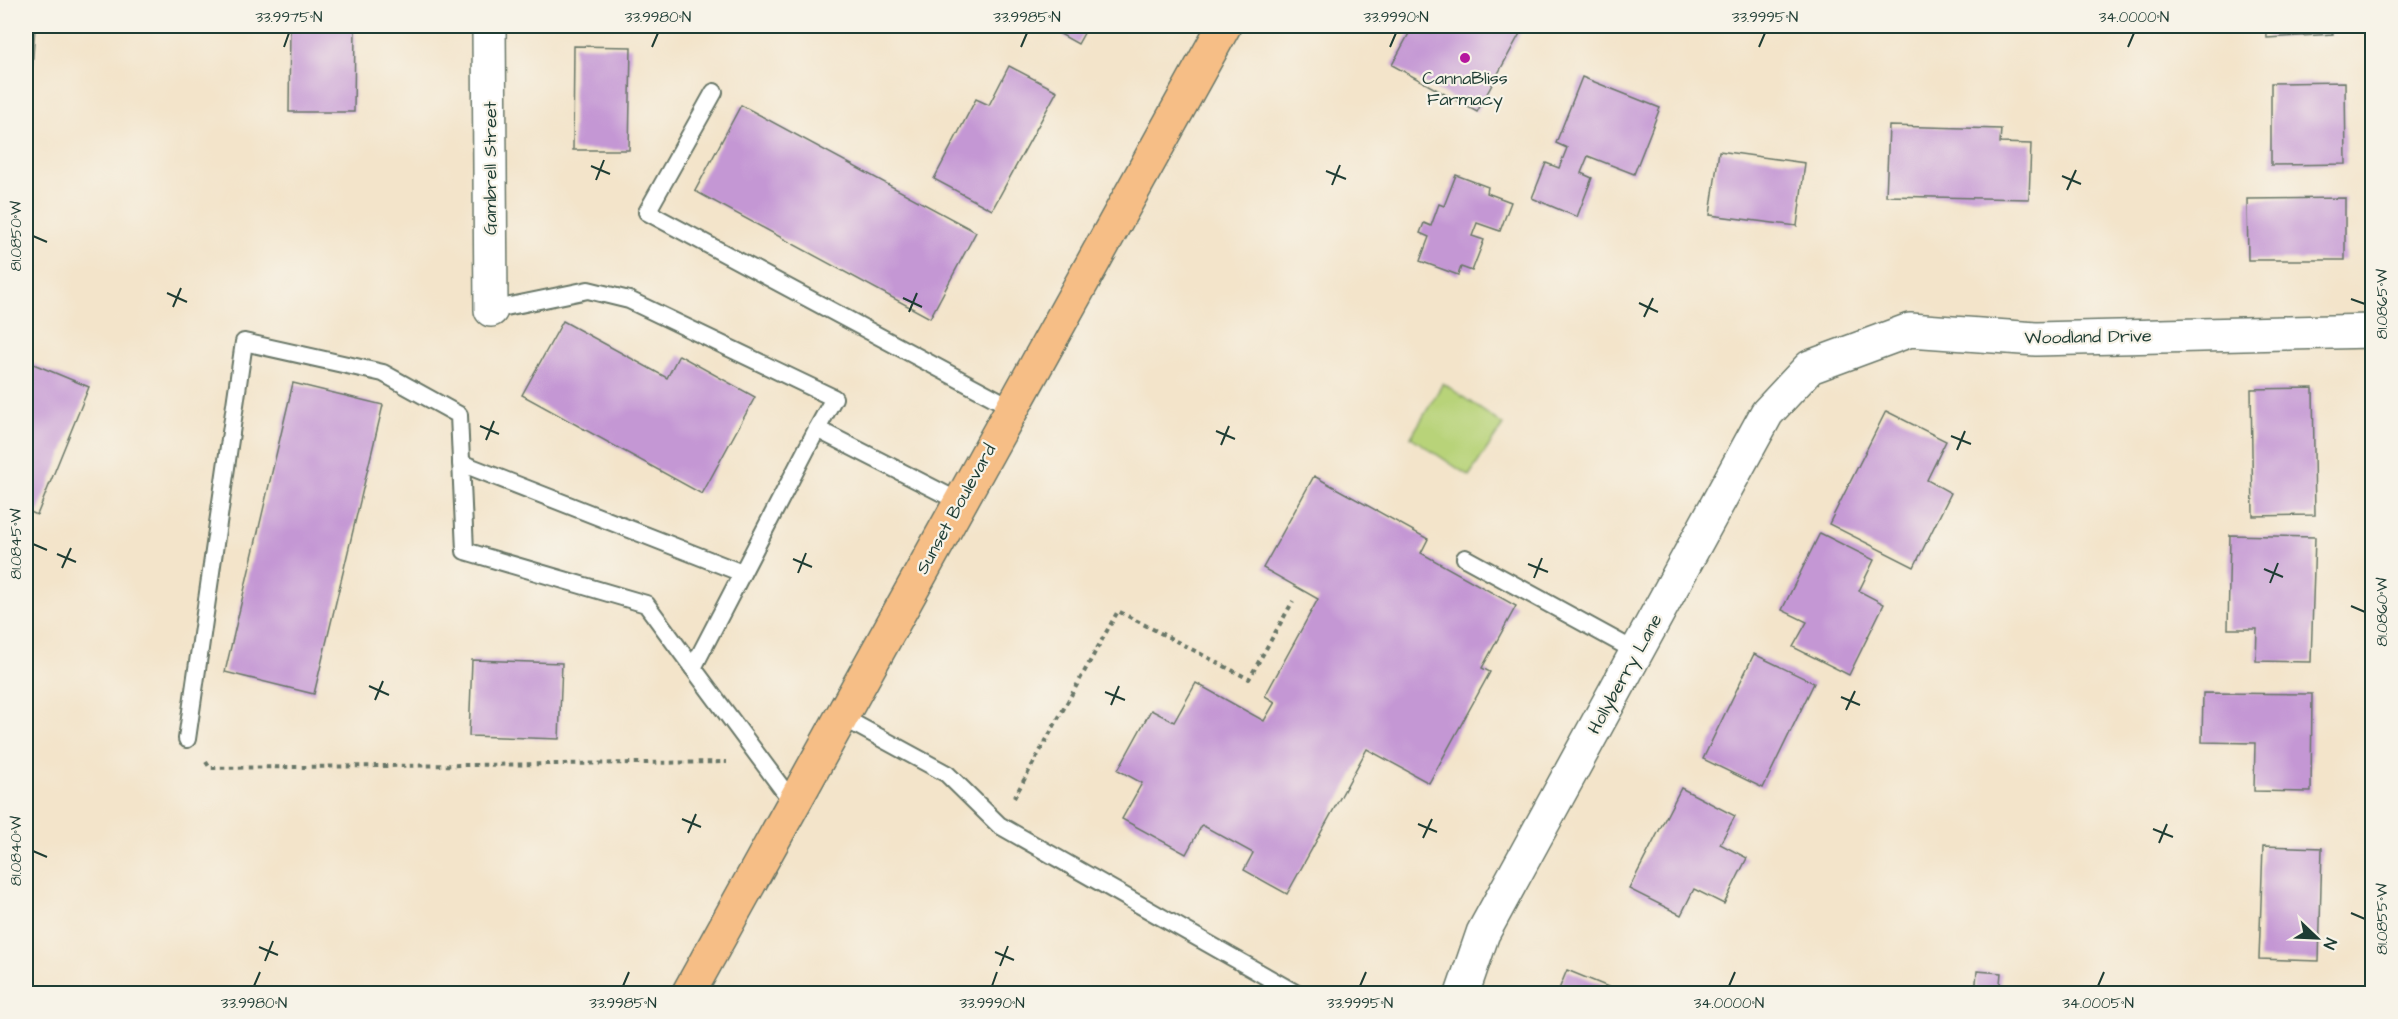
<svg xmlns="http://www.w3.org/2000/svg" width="2398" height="1019" font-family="'Architects Daughter',sans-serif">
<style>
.green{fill:#b8d379;stroke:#6c8856;stroke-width:1.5}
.building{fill:#c497d4}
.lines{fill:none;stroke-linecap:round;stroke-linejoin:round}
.lane-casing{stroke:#697768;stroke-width:20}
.street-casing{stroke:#697768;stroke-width:36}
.primary-casing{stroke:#697768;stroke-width:36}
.path{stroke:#697768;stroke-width:4;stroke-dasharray:4.5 4.5;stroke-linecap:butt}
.lane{stroke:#fff;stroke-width:16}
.street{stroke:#fff;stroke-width:33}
.primary{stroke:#f6be86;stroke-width:33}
.ticks{fill:none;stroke:#1f3d34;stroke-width:2}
.poi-dot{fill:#b5179e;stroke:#f7f3e8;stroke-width:2}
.labels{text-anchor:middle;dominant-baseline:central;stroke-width:4.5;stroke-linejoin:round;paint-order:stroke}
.poi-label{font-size:18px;fill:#1f3d34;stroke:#f7f3e8}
.street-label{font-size:18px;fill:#1f3d34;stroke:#f7f3e8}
.neatline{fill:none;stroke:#1f3d34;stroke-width:2}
.ticks-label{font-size:15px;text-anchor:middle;fill:#1f3d34}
</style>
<rect width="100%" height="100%" fill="#f7f3e8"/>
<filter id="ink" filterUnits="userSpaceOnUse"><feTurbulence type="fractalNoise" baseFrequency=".0167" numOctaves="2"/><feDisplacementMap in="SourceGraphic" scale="12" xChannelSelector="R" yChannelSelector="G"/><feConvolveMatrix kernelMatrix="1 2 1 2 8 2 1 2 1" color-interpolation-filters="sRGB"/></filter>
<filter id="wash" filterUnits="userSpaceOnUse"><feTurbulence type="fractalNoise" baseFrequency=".008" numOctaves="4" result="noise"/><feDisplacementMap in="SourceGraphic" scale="24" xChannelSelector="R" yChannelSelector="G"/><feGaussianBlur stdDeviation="1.35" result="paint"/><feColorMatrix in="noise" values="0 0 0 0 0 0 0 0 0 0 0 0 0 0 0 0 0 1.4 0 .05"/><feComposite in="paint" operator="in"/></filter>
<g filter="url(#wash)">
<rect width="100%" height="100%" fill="#f3e4ca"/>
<path class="green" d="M1443,383l60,42 -34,51 -58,-39z"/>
<g id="blocks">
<g class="building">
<path d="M26,26h9l-4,61h-5z"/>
<path d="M290,26h65l-1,86h-65z"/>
<path d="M1046,26h42l-10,18z"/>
<path d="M1413,26h111l-47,86 -85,-47z"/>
<path d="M2266,26h66l1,8 -66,4z"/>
<path d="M574,46l57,1 -2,103h-56z"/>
<path d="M1009,66l48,25 -65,119 -58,-31 42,-80 13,6z"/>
<path d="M1582,77l78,31 -26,66 -46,-18 -7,17 11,5 -15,39 -45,-19 14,-35 13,5 8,-20 -11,-5z"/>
<path d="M2345,82l1,82 -75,1v-82z"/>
<path d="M741,105l235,127 -46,86 -235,-127z"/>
<path d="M1889,126l112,3 -1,14 31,1 -2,55 -143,-3z"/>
<path d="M1719,151l86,12 -8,63 -87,-11z"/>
<path d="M1456,175l32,12 -1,6 24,9 -11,29 -23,-8 -5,13 12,4 -12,31 -11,-4 -3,8 -38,-14 9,-24 -9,-4 4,-10 7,3 8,-22 5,2z"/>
<path d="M2345,198v62h-97l-1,-61z"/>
<path d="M563,321l104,57 12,-23 76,42 -53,97 -180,-99z"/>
<path d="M31,363l58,24 -52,128 -11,-5v-133z"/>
<path d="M293,383l90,22 -69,289 -89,-22z"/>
<path d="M2313,388l2,127 -62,1 -2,-127z"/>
<path d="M1886,411l60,30 -19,39 24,13 -37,74 -85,-43z"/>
<path d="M1314,476l114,63 -7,14 95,53 -34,62 8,4 -61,111 -62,-34 -80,145 -43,-24 9,-17 -51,-28 -16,29 -64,-35 20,-36 -24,-13 33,-60 23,12 22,-39 68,38 11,-19 -10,-6 53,-97 -55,-31z"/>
<path d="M1820,533l54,27 -15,31 25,13 -35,71 -56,-28 14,-25 -25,-12z"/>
<path d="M2230,535l85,2 -4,125 -55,-1 1,-32h-29z"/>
<path d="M1754,654l60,29 -51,105 -60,-29z"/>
<path d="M472,660l90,3 -3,76 -90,-3z"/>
<path d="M2203,693l109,1 -1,98 -57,-1 1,-48 -53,-1z"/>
<path d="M1681,788l54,28 -15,28 27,14 -23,46 -30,-15 -13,26 -52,-26z"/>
<path d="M2263,846l59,2 -3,113 -60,-2z"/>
<path d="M1567,970l56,23v1h-66z"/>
<path d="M1977,971l24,2 -2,21h-24z"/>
</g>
</g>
</g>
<g filter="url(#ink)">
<use href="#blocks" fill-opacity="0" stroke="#697768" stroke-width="1.5"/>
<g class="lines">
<defs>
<g id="lane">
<path d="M714,92l-67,120 366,196"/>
<path d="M491,310l97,-20 41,10 205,98 -17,31 143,73"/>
<path d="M461,463l281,110"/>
<path d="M1465,558l172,94"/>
<path d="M842,717l105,57 52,51 298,169"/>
<path d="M187,739l57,-397 139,31 76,42 6,136 181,53 47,64"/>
<path d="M793,803l-100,-135 124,-239"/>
</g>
<g id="street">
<path d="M489,26l2,284"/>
<path d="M1462,994l21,-61 284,-520 43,-46 100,-37 126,9 336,-8"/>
</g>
<path id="primary" d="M688,994l536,-968"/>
</defs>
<use href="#lane" class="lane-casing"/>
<use href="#street" class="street-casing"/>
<use href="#primary" class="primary-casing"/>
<g class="path">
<path d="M206,762l4,6 517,-6"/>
<path d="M1014,798l104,-187 131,68 44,-78"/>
</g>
<use href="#lane" class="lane"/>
<use href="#street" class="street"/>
<use href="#primary" class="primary"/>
</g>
</g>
<path class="ticks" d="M284,47l5,-14M652,47l6,-14M1021,47l6,-14M1390,47l6,-14M1759,47l6,-14M2128,47l6,-14M591,166l19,8M1326,171l20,8M2062,176l19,8M596,180l8,-20M1332,185l8,-20M2067,190l9,-20M33,236l14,6M167,293l20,9M903,298l19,9M2351,299l14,5M1639,303l19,9M173,307l8,-19M909,312l8,-19M1644,317l9,-19M480,426l19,8M1216,431l19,8M1951,436l20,8M486,440l8,-19M1221,445l8,-19M1957,450l8,-19M33,544l14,6M57,554l19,8M793,559l19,8M1528,564l20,8M62,568l9,-20M2264,569l19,8M798,573l8,-20M1534,578l8,-20M2270,583l8,-20M2351,606l14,6M369,686l20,9M1105,692l20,8M1841,697l19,8M375,700l8,-19M1111,705l8,-19M1846,710l9,-19M682,819l19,8M1418,824l19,8M2153,829l20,8M688,833l8,-19M1423,838l9,-19M2159,843l8,-19M33,851l14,6M2351,913l14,6M259,947l19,8M995,952l19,8M265,961l8,-20M1000,966l8,-20M254,986l6,-14M623,986l6,-14M992,986l5,-14M1360,986l6,-14M1729,986l6,-14M2098,986l6,-14"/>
<circle class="poi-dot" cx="1465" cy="58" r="6"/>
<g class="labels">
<g class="poi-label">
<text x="1465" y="78">CannaBliss<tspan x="1465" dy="21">Farmacy</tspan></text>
</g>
<g class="street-label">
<text transform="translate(490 168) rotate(-90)">Gambrell Street</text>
<text transform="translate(2088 337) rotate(-1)">Woodland Drive</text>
<text transform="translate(956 509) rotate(-61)">Sunset Boulevard</text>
<text transform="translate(1625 674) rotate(-61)">Hollyberry Lane</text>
</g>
</g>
<rect width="2398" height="1019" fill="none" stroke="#f7f3e8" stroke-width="66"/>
<g transform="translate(2317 938) rotate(113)" stroke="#f7f3e8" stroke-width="4.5" paint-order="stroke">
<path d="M0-4.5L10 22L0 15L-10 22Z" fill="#1f3d34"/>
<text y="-9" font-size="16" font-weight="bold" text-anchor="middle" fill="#1f3d34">N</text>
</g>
<rect x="33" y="33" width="2332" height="953" class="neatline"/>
<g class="ticks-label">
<text x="289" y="22">33.9975°N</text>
<text x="658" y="22">33.9980°N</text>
<text x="1027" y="22">33.9985°N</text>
<text x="1396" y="22">33.9990°N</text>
<text x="1765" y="22">33.9995°N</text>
<text x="2134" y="22">34.0000°N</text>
<text transform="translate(16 236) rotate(-90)" y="5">81.0850°W</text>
<text transform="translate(2382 304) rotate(-90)" y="5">81.0865°W</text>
<text transform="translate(16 544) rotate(-90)" y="5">81.0845°W</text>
<text transform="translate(2382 612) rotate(-90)" y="5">81.0860°W</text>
<text transform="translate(16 851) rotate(-90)" y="5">81.0840°W</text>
<text transform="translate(2382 919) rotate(-90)" y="5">81.0855°W</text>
<text x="254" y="1008">33.9980°N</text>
<text x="623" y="1008">33.9985°N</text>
<text x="992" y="1008">33.9990°N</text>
<text x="1360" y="1008">33.9995°N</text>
<text x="1729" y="1008">34.0000°N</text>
<text x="2098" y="1008">34.0005°N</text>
</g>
</svg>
